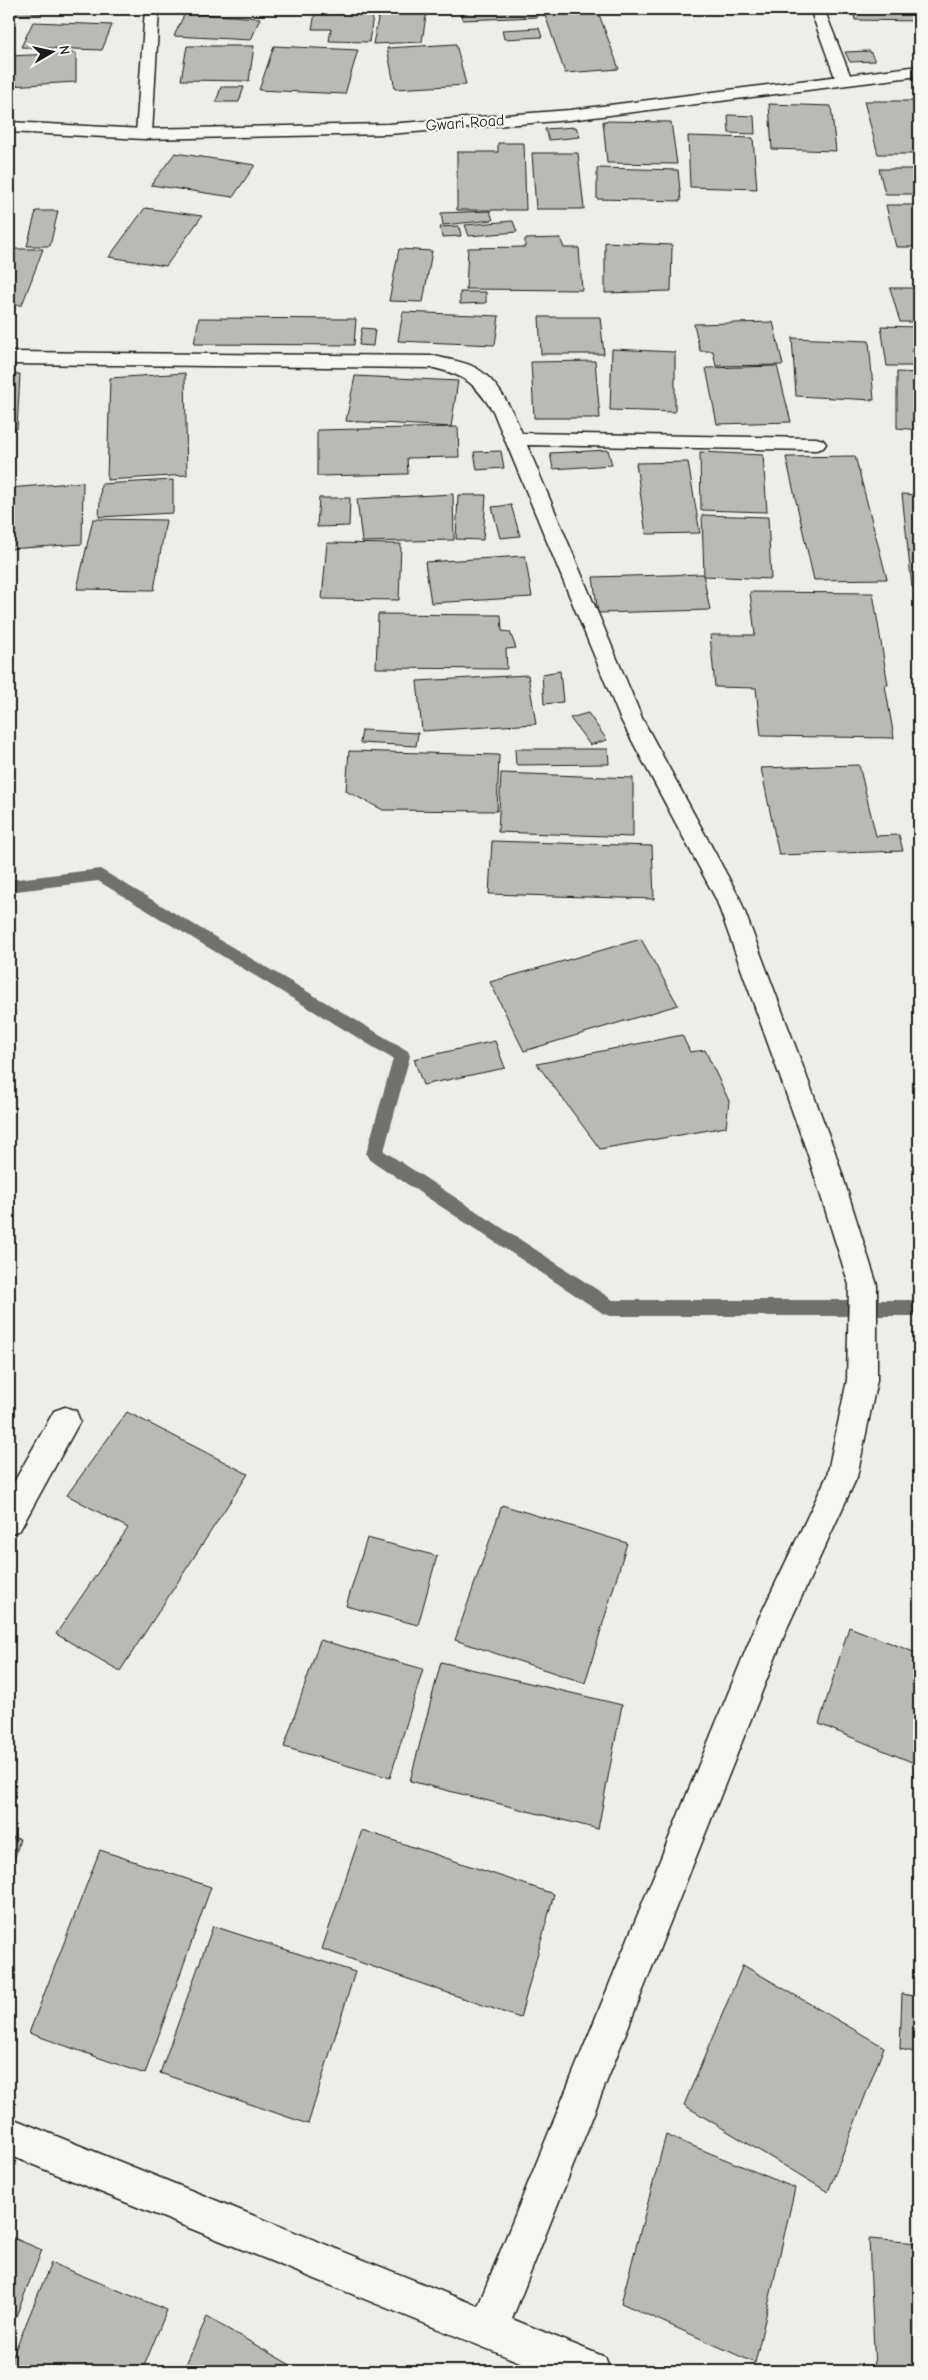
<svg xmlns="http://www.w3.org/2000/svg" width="928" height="2380" font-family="'Comic Neue',sans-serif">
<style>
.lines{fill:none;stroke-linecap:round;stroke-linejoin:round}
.stream{fill:#6f6f6d;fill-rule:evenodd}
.building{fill:#b9b9b6;stroke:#1c1c1c}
.street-casing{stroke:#1c1c1c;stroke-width:3}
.secondary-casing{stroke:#1c1c1c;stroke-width:3}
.street{fill:#f6f6f2;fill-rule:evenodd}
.secondary{fill:#f6f6f2;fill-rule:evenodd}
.labels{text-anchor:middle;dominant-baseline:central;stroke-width:4.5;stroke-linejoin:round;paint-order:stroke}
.far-street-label{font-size:16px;fill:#1c1c1c;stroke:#f6f6f2}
</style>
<rect width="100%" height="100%" fill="#edede9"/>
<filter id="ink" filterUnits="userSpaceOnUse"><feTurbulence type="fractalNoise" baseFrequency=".02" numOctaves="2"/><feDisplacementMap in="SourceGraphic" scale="10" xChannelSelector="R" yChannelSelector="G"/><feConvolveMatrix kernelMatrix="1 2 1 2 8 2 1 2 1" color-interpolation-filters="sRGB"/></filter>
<g filter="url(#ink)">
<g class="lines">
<path class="stream" d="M100,869l308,182 2,5 -26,95 229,149h306v16h-309l-6,-2 -235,-155 -3,-5 27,-95 -295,-178 -89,11v-12z"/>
</g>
<g class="building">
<path d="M9,9h62v3l-62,3z"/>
<path d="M316,9h58l-5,33 -40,-1 2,-12h-19z"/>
<path d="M380,9h47l-5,33 -49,2z"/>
<path d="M458,9h76l3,8 -74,3z"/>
<path d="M543,9h54l22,60 -54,4z"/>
<path d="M853,9h62l3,12 -63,-1z"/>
<path d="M185,13l75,5 -9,22 -77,-4z"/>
<path d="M33,22l79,3 -10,25 -81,-3z"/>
<path d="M9,27h4l-1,24h-3z"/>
<path d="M539,28l3,9 -38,2 -2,-9z"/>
<path d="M456,44l10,41 -71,4 -8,-41z"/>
<path d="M187,46h67l-5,35 -68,-1z"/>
<path d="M274,46l84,4 -13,44 -86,-4z"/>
<path d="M870,51l5,10 -25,1 -5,-10z"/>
<path d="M76,53v29l-67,4v-30z"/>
<path d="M221,87h23l-5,15h-23z"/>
<path d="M864,101h55v53h-41z"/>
<path d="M769,104l62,2 5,45 -64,-2z"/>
<path d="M728,115l26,1 1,18 -26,-1z"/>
<path d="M603,121l68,1 6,42 -70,-1z"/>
<path d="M576,127l4,10 -31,3 -4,-11z"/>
<path d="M688,136l65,2 4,51 -67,-2z"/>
<path d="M498,143h26l2,67h-69v-58h41z"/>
<path d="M175,153l80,12 -22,32 -82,-12z"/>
<path d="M532,153h46l6,56h-48z"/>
<path d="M597,168l81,2 3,31 -84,-2z"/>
<path d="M879,169h40v25h-34z"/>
<path d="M886,205h33v42h-23z"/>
<path d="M145,208l57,8 -36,50 -57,-9z"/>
<path d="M36,211h22l-8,35h-23z"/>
<path d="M490,211l3,9 -50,5 -2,-12z"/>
<path d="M513,221l4,11 -48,4 -4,-11z"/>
<path d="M459,226l2,10 -19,1 -2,-10z"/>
<path d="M560,238l4,10h15l3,42 -116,-1 2,-41 57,-1v-8z"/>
<path d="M605,242l67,3 -1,46 -66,2z"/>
<path d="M9,249h34l-21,56h-13z"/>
<path d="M399,249l33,2 -9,51 -34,-1z"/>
<path d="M890,288h29v34h-19z"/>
<path d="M460,292h26v11l-26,1z"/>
<path d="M403,312l96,4 -4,29 -97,-4z"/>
<path d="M539,317h61l4,37h-63z"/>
<path d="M199,318l157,1 -2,26 -160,-1z"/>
<path d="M773,322l10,43 -67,1 -3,-15h-13l-6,-27z"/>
<path d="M881,326l38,1v39h-32z"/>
<path d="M362,328l13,1 -2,17 -14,-1z"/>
<path d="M792,338l77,3 5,59 -78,-4z"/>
<path d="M612,349l63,3v60l-65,-2z"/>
<path d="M595,361l5,57h-66l-3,-56z"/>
<path d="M777,366l14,56 -74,2 -11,-56z"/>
<path d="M897,372l22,1v57l-22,-2z"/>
<path d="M185,373l2,102 -80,5 3,-102z"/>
<path d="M9,374h11l-3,55 -8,1z"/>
<path d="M355,376l103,5 -7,46 -105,-6z"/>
<path d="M458,427l1,30 -52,1 1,16 -91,2v-46z"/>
<path d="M608,450l4,15 -59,4 -3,-16z"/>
<path d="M501,451l3,17 -27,2 -3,-18z"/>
<path d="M700,452l63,3 4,57 -66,-2z"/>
<path d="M855,456l32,123 -73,1 -28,-123z"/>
<path d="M688,462l12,71 -54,1 -10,-71z"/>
<path d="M173,480v33l-74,4 2,-33z"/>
<path d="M83,482l-1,62 -73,5v-61z"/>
<path d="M453,494l1,46 -92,2 -5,-43z"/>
<path d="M902,494l17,1v92h-7z"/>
<path d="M458,495h28l-3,45 -27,-1z"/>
<path d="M319,498h31l-1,28 -32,1z"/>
<path d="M511,505l9,31 -20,2 -8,-31z"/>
<path d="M702,515l66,2 3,62 -67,-3z"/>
<path d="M93,519l73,1 -12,70 -77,-1z"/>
<path d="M327,543l74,1 -2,56 -77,-1z"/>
<path d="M525,556l7,41 -101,6 -6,-41z"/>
<path d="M703,574l7,36 -112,3 -5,-36z"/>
<path d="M750,592l123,1 15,92h-3l9,53 -133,-2 -5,-48 -41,-1 -5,-52h45z"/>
<path d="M378,614l123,1 1,16 8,1 6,16 -10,1 1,20 -131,-1z"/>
<path d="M560,671l3,31 -19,2 -2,-30z"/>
<path d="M528,675l8,49 -114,7 -5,-50z"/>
<path d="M588,713l19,27 -17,5 -20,-27z"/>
<path d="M362,730l56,3 -2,13 -56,-3z"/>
<path d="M515,749h93l1,15 -93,1z"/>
<path d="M349,751l150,4 -2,56 -114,-1 -37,-19z"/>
<path d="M859,765l17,71 23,-1 4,16 -124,4 -18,-87z"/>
<path d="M501,773l132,5v59l-135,-5z"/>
<path d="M492,841l160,5 2,53 -165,-5z"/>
<path d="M641,939l37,66 -154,46 -34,-69z"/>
<path d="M682,1035l8,17 15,-2 24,51 -3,26 -126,22 -63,-85z"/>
<path d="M495,1041l10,27 -82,17 -9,-26z"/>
<path d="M127,1412l121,62 -128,197 -64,-37 72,-106 -61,-33z"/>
<path d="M502,1505l125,38 -42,140 -130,-43z"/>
<path d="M367,1538l70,18 -19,69 -72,-19z"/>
<path d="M849,1627l70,27v111l-100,-41z"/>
<path d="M320,1640l103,29 -33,109 -106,-31z"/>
<path d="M441,1662l181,43 -24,124 -188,-48z"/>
<path d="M362,1830l192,64 -34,124 -198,-69z"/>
<path d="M9,1837l11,2 -11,39z"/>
<path d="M100,1850l111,37 -66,187 -116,-41z"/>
<path d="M213,1926l142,46 -47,152 -148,-51z"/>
<path d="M743,1965l141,82 -56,145 -144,-87z"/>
<path d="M902,1994l17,3v56l-19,-4z"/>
<path d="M666,2135l129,53 -40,175 -134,-60z"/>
<path d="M9,2236l33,14 -33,84z"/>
<path d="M869,2239l50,4v128h-44z"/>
<path d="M51,2263l116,47 -25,61h-133v-6z"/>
<path d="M207,2317l94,54h-118z"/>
</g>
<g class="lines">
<defs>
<g id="street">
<path d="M145,9h14l-7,125 -2,3h-12l-2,-3z"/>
<path d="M810,9h14l28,71 -2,3h-12l-2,-3z"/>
<path d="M9,352l425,4c12,3 27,5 38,10 25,11 40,44 50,67l294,5 7,2 3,4 -3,4 -7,2 -289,-5 115,273 98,181 95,253 42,133v95l-20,97 -69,149 -276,693 93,38 6,14h-69l-533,-216v-38l469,189 280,-686 69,-144 20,-96 2,-95 -42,-133 -91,-253 -96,-181 -127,-307c-19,-28 -26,-35 -59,-43l-425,-4z"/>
<path d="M65,1407l11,4 4,10 -60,109 -11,4v-43l45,-80z"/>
</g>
<path id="secondary" d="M919,66v10l-349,44 -182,14 -244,5 -135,-7v-10l135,7 244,-5 182,-14z"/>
</defs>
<use href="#street" class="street-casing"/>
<use href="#secondary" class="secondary-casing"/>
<use href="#street" class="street"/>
<use href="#secondary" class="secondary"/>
</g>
</g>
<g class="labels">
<g class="far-street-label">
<text transform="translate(465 123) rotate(-4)">Gwari Road</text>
</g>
</g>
<rect width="928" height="2380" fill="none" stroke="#f6f6f2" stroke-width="30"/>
<rect x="15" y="15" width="898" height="2350" fill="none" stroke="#1c1c1c" stroke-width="2" filter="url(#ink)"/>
<g transform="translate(52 52) rotate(81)" stroke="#f6f6f2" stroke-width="4" paint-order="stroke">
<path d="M0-4L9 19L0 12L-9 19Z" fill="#1c1c1c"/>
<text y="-8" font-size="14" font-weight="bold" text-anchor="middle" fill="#1c1c1c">N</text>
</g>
</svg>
